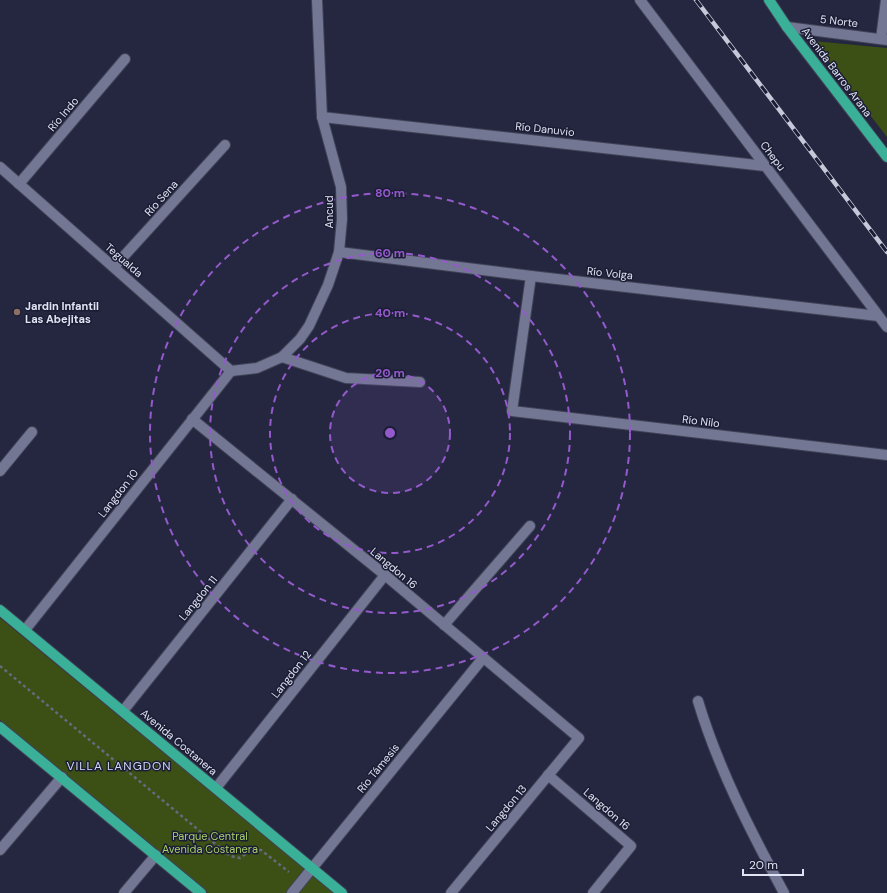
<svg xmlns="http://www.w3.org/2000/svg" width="887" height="893" font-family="'DM Sans',sans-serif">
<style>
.green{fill:#3c5015}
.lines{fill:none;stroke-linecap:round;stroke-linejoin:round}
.minor-casing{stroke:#404256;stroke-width:12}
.major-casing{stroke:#404256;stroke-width:12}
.path{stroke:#676a7f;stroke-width:2.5;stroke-dasharray:3 3;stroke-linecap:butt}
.minor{stroke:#737794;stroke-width:10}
.major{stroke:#3ab099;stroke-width:10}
.rail-casing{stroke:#c5c8d9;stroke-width:4.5}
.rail{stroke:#1b1d35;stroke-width:3;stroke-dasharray:9;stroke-linecap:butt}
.ring{fill:none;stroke:#945acc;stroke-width:2;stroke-dasharray:7 5}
.education-dot{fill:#8d6e63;stroke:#1b1d35;stroke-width:1.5}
.labels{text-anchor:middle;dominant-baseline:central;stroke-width:3;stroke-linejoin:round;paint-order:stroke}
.street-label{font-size:11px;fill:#e0e3f3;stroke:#1b1d35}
.poi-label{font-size:11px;font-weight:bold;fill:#e0e3f3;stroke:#1b1d35;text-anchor:start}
.park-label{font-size:11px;fill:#a8ce68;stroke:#1b1d35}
.neighbourhood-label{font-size:12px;letter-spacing:1px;fill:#d2d7f7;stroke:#1b1d35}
.centre{fill:#945acc;stroke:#1b1d35;stroke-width:2}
.ring-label{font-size:12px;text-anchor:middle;font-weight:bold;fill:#945acc;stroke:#1b1d35;stroke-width:3;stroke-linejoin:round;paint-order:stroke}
</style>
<rect width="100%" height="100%" fill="#24273f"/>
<g class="green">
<path d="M813,41l74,7v89z"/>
<path d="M0,618l334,275h-126l-208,-173z"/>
</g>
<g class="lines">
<defs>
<g id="minor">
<path d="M640,0l247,327"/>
<path d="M787,27l100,13"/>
<path d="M881,39l5,-39"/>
<path d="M322,117l443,49"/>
<path d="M0,167l231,204"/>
<path d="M19,184l106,-125"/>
<path d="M339,252l192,24 347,40"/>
<path d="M114,267l111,-122"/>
<path d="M531,276l-19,135 375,44"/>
<path d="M282,357l64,21 74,4"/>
<path d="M231,371l26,-3 25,-11 18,-18 9,-13 19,-41 11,-33 3,-33 -1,-32 -19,-70 -5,-117"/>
<path d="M192,419l193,156 194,163 -128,155"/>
<path d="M0,471l32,-39"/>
<path d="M444,625l86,-99"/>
<path d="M25,630l206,-259"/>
<path d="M698,701c20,67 53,131 86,192"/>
<path d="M123,711l169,-212"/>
<path d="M548,775l83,71 -38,47"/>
<path d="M216,788l169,-213"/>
<path d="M0,850l62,-73"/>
<path d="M124,893l32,-38"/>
<path d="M292,893l191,-235"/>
</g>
<g id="major">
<path d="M769,0l18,27 100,130"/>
<path d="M0,610l342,283"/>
<path d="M0,727l201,166"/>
</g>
</defs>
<use href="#minor" class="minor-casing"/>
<use href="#major" class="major-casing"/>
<path class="path" d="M0,666l230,190 10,2 10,-7 11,-1 28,22"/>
<use href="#minor" class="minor"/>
<use href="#major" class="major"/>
<defs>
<path id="rail" d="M696,0l191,252"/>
</defs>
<use href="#rail" class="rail-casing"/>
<use href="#rail" class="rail"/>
</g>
<circle cx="390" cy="433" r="60" fill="#945acc" fill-opacity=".12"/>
<g class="ring">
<circle cx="390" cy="433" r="60"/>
<circle cx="390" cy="433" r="120"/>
<circle cx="390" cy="433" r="180"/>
<circle cx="390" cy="433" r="240"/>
</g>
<circle class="education-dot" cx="17" cy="312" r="4"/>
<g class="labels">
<g class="street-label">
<text transform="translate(839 21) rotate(7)">5 Norte</text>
<text transform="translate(837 72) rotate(53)">Avenida Barros Arana</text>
<text transform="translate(63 114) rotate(-50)">Río Indo</text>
<text transform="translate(545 129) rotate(6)">Río Danuvio</text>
<text transform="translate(773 156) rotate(53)">Chepu</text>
<text transform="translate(161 198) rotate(-48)">Río Sena</text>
<text transform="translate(329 212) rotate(-90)">Ancud</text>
<text transform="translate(124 260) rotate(41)">Tegualda</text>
<text transform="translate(610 273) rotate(6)">Río Volga</text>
<text transform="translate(701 421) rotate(7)">Río Nilo</text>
<text transform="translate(118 493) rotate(-52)">Langdon 10</text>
<text transform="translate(394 568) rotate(40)">Langdon 16</text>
<text transform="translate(198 598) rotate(-51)">Langdon 11</text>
<text transform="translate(291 674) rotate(-52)">Langdon 12</text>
<text transform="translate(179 742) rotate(40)">Avenida Costanera</text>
<text transform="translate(378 768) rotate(-51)">Río Támesis</text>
<text transform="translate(506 808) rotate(-50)">Langdon 13</text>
<text transform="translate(607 809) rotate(41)">Langdon 16</text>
</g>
<g class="poi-label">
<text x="25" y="306">Jardin Infantil<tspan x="25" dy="13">Las Abejitas</tspan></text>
</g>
<g class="park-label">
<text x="210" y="836">Parque Central<tspan x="210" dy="13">Avenida Costanera</tspan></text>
</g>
<g class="neighbourhood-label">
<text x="119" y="766">VILLA LANGDON</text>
</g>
</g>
<circle cx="390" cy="433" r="6" class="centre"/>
<g class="ring-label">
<text x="390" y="197">80 m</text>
<text x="390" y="257">60 m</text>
<text x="390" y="317">40 m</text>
<text x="390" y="377">20 m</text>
</g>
<path d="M743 869v6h60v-6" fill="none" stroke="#e0e3f3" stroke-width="2"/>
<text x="749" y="869" font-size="12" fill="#e0e3f3" stroke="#1b1d35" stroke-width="3" paint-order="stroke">20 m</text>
</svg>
